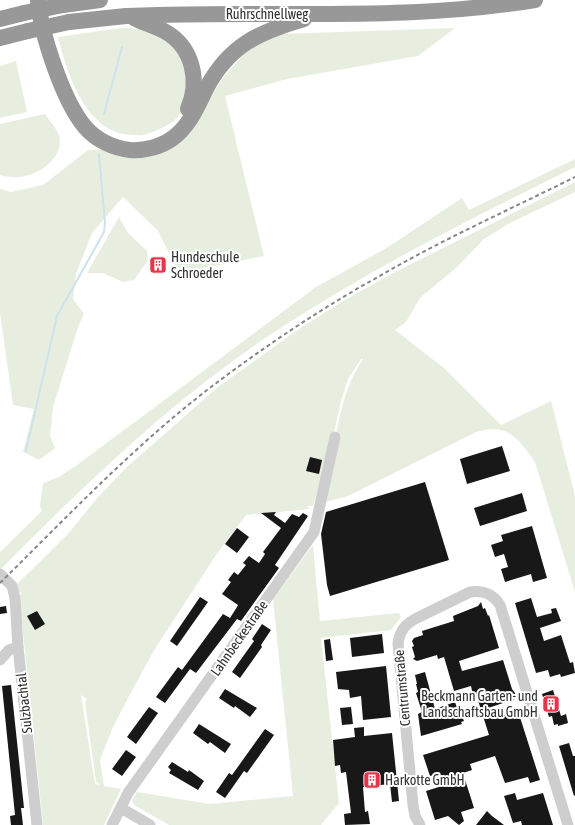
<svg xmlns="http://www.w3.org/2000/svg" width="575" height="825" font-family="'Asap Condensed',sans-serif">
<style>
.green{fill:#e8eedf;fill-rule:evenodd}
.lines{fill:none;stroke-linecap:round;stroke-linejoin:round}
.stream{stroke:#cce2ed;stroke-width:2}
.building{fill:#181818}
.minor{stroke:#cecece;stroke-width:11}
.highway{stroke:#989898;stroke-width:16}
.rail{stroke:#868686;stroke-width:2;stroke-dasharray:4 3;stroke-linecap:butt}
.highway-bridge{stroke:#989898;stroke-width:16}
.labels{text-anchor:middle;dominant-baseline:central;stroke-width:4;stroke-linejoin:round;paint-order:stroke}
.street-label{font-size:14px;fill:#313131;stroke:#fff}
.poi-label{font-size:14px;fill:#313131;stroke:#fff;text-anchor:start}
</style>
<rect width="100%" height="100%" fill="#fff"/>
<g class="green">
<path d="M120,28c15,0 30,1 44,9 23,13 28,51 18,74 -5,11 -21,18 -32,22 -6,3 -11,2 -17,2 -46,0 -66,-61 -75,-98z"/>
<path d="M455,28l-37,28 -131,23 -62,17 39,160 -85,17 -21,-42 -35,-34 -31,36 -16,41 -3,25 11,15 -6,13 -25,80 -3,29 5,12 -16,12 -16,-8 11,-43 -21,-4 -13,-92v-124l11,3 32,-7 45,-35 22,-1 35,4 58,-45 20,-30 25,-29 33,-15z"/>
<path d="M16,61l11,51 -27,6v-52z"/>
<path d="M45,114c5,8 15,17 15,27 0,22 -28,38 -48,36 -4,0 -8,-1 -12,-2v-51z"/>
<path d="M575,159v8c-101,50 -201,100 -296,162 -102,66 -194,155 -279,241v-18l42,-41 -2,-5 3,-23 16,-6 18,-12 239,-178 69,-38 77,-51 7,12z"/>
<path d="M575,182v10l-65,31 -26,16 -27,28 -37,31 -14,24 -11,8 49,38 57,57 50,-24 24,95v96l-40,-130c-17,-24 -27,-39 -59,-30l-128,64 -22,6c7,-44 11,-107 37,-143h-2l-13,20 -7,22 -13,58 -15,47h-6l3,3 -64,6 -30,40 -63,97 -27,50 -13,25 -13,33 4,26 17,3 -17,36h-61l-24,-230 3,-1 -8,-7 54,-53 30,-37 29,-30 91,-80 78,-56 47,-30 54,-30zM81,695l6,4 -2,4 11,78 4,4 -5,-1z"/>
<path d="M119,217l9,16 19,18 1,9 -14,20 -11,2 -20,-9h-16z"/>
<path d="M313,545l7,76 79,-8 2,4 -10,13 -70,8 18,165 -18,22h-152l-35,-20 -2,-5 5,-8 72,12 84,-8 -20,-197z"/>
</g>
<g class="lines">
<g class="stream">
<path d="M104,114l18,-67"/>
<path d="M26,451l31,-135 47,-84 1,-9 -6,-69"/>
</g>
</g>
<g class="building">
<path d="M158,257l7,5 -7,11 -7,-5z"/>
<path d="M502,446l8,25 -43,13 -7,-25z"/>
<path d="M310,457l12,3 -3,14 -13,-3z"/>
<path d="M425,482l24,78 -119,36 -3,-11 -6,-51 5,-22z"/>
<path d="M522,493l5,18 -47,15 -6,-18z"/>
<path d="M276,512l-2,3 11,8 7,-9 7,3 4,-4 5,3 -33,49 4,3 -38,53 -4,-2 -41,54 -6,-4 -25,34 -9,-6 22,-30 4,3 41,-56 7,4 7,-11 1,-2 -16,-11 9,-12 -3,-2 6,-8 4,3 8,-10 -3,-2 6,-7 10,7 6,-9 -2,-2 18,-24 -20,-15z"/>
<path d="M532,526l15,52 -14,4 -2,-8 -26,8 -4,-13 7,-2 -4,-13 -9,3 -4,-12 12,-4 -2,-6z"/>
<path d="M237,528l12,9 -12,16 -12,-9z"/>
<path d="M200,597l8,5 -31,44 -7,-5z"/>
<path d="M531,598l6,19 15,-4 -1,-4 5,-1 5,13 -21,7 4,13 17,-6 9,28 3,-1 2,11 -14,4 -1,-3 -10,3 -2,-7 -12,3 -21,-70z"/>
<path d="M481,602l2,7 2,-1 3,8 1,-1 10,33 -40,13 3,10 41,-11 9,29 3,4v6l-27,9 3,11 27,-8 22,69 -10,3 -2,-6 -23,6 -10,-27 -25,8 2,6 -9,3 11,35 -13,4 3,9 -5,4 -11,-9 -13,4 -9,-29 16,-5 -4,-12 -8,2 -7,-21 66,-20 -13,-41 -3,1 -2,-9 -17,5 -10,-34 -6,2 -1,-4 -20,6 -4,-2 2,-2 -3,-10 2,-1 -2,-5 2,-3 9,-3 -1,-4 32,-10 -1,-5 25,-10z"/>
<path d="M6,606l1,7 -7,1v-7z"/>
<path d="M37,611l8,13 -10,6 -8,-14z"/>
<path d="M262,624l9,6 -10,15 1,2 -22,31 -8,-6 22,-31 -2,-2z"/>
<path d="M382,634l2,19 -32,4 -2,-19z"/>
<path d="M330,639l3,21 -7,1 -2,-21z"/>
<path d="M386,666l5,51 -28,3 -2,-24 -11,2 -1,-8 -11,-1 -2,-17z"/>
<path d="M425,672l10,37 20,-7 5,15 2,-1 2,5 -3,1 1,2 -41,12 -3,-22 4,-2 -6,-19 2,-1 -2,-8h1l-2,-9z"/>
<path d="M11,685l13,123h-3l2,17h-12l-1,-9 5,-1 -13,-129z"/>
<path d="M225,689l32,19 -7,9 -15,-11 -1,2 -15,-10z"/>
<path d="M553,690l8,26 5,-2 2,9 -10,3v-2l-4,1 -2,-9 -3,1 -7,-23z"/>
<path d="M149,707l9,6 -22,31 -9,-7z"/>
<path d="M351,707l2,17 -11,1 -2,-17z"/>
<path d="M199,724l32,20 -6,9 -15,-11 -2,2 -15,-11z"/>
<path d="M364,727v9l28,-3 7,68 -7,1 -2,-18 -27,3 2,25 3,-1 2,13 -25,1 -1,-11 7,-1 -5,-41 -5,1 -1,-8 -5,1 -2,-26 22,-3 -1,-9z"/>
<path d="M265,729l9,6 -27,38 -3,-2 -19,27 -9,-6 13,-19 3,2z"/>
<path d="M569,743l4,13h2v39l-1,1 -15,-50z"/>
<path d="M126,750l10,7 -14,19 -10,-7z"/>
<path d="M172,762l16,10 1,-2 15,11 -6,9 -29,-17 2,-3 -3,-3z"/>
<path d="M515,793l2,7 26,-7 10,32h-31l-1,-4 -8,2 -9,-27z"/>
<path d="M487,811l5,5 12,9h-28z"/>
</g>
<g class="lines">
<g class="minor">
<path d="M0,574l12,12 3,12 3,49 19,178"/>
<path d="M0,660l9,-10 9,-3"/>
<path d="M121,808l29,17"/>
<path d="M112,825l16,-32 186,-261 21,-95"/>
<path d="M420,825l-5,-9 -2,-11 -15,-162c2,-11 6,-18 17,-24l55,-27c14,-2 23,2 30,13l68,220"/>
</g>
<g class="highway">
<path d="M38,0c3,34 25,101 47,127 11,13 28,21 45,23 14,1 31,-3 43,-12 17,-13 24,-31 33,-49 23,-44 53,-57 98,-70"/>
<path d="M63,5l37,-5"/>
<path d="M134,18c10,5 22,8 32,14 27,16 34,49 22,77"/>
<path d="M0,19l24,-6"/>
<path d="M69,22l57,-6 32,-1c126,-4 252,6 377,-15"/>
<path d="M0,38l28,-7"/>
</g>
<path class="rail" d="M0,583c68,-67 135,-138 211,-196 53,-40 109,-78 167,-110 63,-37 131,-67 197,-100"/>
<g class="highway-bridge">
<path d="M24,13l39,-8"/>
<path d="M28,31l41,-9"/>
</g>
</g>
<defs>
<symbol id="building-square" viewBox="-11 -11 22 22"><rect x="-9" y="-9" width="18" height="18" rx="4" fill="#e6354a" stroke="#fff"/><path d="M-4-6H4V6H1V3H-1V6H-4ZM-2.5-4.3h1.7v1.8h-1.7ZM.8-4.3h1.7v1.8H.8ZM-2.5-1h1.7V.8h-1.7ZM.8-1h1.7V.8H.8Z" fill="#fff"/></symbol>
</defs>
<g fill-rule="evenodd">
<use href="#building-square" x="148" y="255" width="20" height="20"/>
<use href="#building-square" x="541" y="694" width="20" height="20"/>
<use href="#building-square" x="362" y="770" width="20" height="20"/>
</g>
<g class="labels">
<g class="street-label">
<text x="267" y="14">Ruhrschnellweg</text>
<text transform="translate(239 638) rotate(-55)">Lahnbeckestraße</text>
<text transform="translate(402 688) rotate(-95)">Centrumstraße</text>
<text transform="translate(24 703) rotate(-96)">Sulzbachtal</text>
</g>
<g class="poi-label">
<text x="171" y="257">Hundeschule<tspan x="171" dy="16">Schroeder</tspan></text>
<text x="538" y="696" text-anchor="end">Beckmann Garten- und<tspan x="538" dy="16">Landschaftsbau GmbH</tspan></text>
<text x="385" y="780">Harkotte GmbH</text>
</g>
</g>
</svg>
